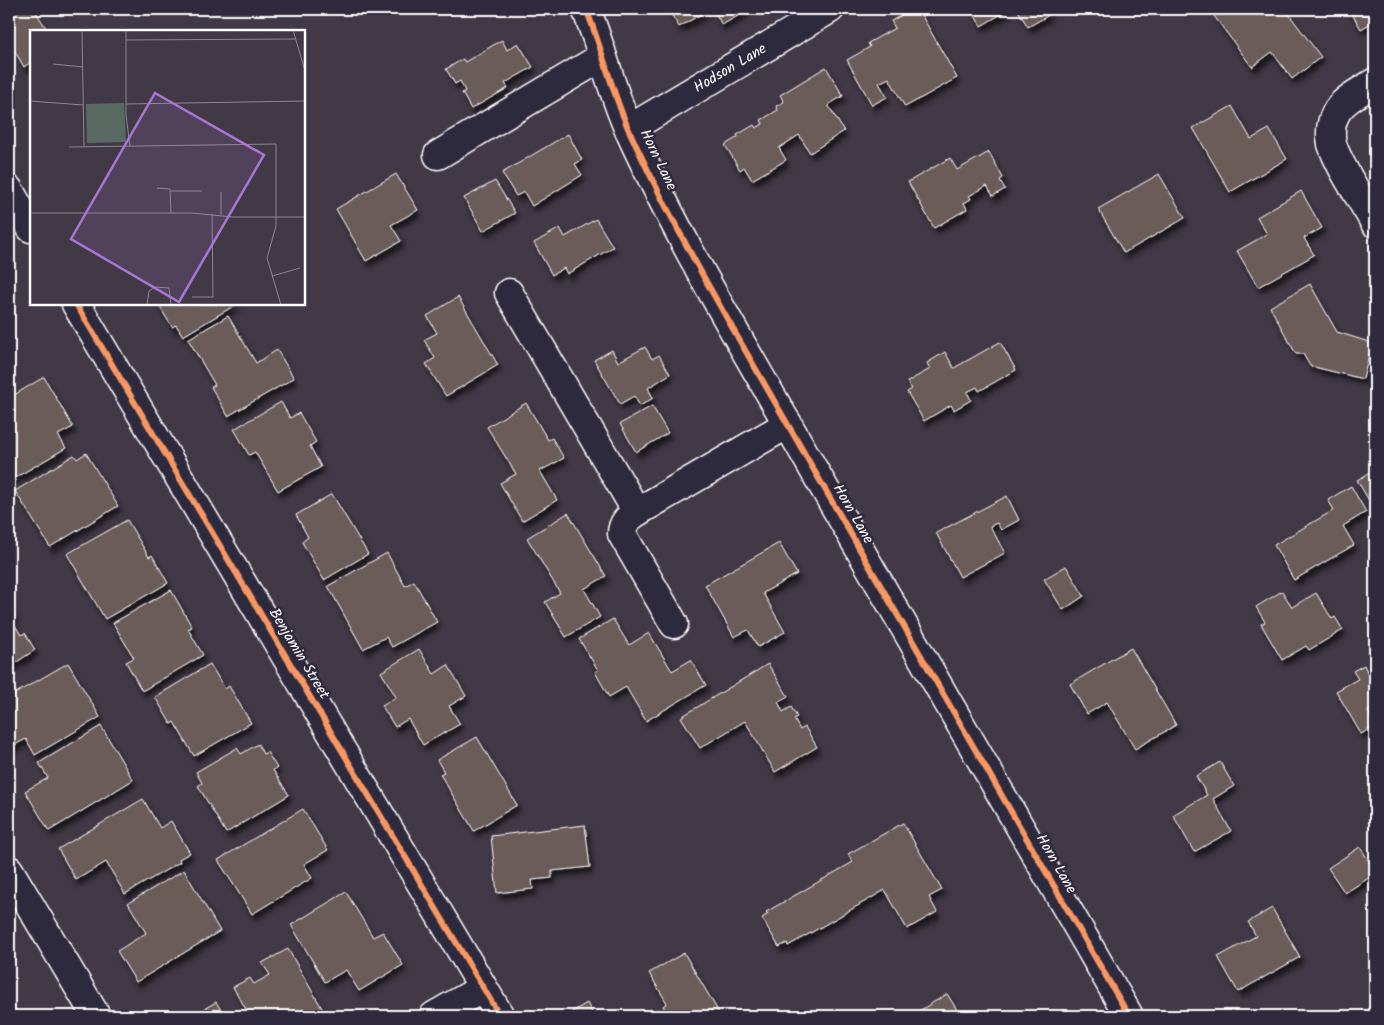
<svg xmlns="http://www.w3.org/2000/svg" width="1384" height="1025" font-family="Kalam,sans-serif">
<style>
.building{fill:#6b5c59;stroke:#fff;filter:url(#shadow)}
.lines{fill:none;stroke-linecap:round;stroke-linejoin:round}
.minor-casing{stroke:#fff;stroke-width:31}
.minor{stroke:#2f2a3d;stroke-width:28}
.cycleway-casing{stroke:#2f2a3d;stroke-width:9}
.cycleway{stroke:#f99763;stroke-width:6}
.labels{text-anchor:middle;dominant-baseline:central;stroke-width:5;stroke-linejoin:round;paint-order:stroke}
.street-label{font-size:15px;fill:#fff;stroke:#2f2a3d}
.inset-road{fill:none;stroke:#8d888f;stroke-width:1}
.view{fill:#a976d5;fill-opacity:0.15;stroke:#a976d5;stroke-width:2.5}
.inset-edge{fill:none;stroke:#fff;stroke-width:2.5}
</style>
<defs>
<filter id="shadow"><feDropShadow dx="3" dy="5.5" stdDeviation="2.5" flood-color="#0009"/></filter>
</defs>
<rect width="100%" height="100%" fill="#413945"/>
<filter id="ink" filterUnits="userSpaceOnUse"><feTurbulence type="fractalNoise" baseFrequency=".02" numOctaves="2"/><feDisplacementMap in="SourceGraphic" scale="10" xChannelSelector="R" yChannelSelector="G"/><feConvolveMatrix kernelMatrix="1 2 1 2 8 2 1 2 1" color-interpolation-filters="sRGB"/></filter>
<g filter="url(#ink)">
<g class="building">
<path d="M9,9h25l14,22h-17v31l-7,5 -14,-24 -1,1z"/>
<path d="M668,9h42l-31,18z"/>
<path d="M713,9h34l1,1 -26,15z"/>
<path d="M913,9h5l39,69 -52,29 -16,-29 -10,5 8,14 -15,8 -25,-45 23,-13 -2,-4 27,-15 -4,-7z"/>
<path d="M971,9h39l-29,17z"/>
<path d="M1017,9h28l4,6 -21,12z"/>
<path d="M1224,9h61l36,48 -29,22 -20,-27 -20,15 -38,-51z"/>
<path d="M1349,9h26v12l-14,8z"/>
<path d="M502,40l5,10 11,-7 15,24 -28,16 3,5 -37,21 -9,-16 3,-2 -5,-10 -5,3 -9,-15 17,-10 2,3z"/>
<path d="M826,67l17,29 -15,9 16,26 -34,22 -11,-18 -20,13 7,12 -34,20 -8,-13 -4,3 -15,-25 13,-8 -1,-2 17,-10 2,3 7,-4 -2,-4 17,-10 -2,-4 8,-4 -4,-7z"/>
<path d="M1232,106l19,33 18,-10 18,30 -57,33 -37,-64z"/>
<path d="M568,134l14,26 -7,4 7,11 -50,31 -8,-14 -8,4 -14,-23z"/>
<path d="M989,152l14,26 -3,2 5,9 -12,7 -6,-10 -18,10 2,3 -7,4 3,6 -33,19 -26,-46 42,-24 7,12z"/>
<path d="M396,174l22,36 -27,15 10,16 -35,20 -30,-52z"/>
<path d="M1159,174l26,44 -61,35 -26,-44z"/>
<path d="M495,181l20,32 -32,18 -19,-33z"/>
<path d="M1301,191l21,37 -18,10 10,17 -56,32 -21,-36 30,-17 -10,-17z"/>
<path d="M596,219l17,28 -46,27 -3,-6 -12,7 -18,-32 26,-15 5,9z"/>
<path d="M1310,284l27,48 35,11 -9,36 -53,-13 -7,-12h-7l-26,-47z"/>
<path d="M458,297l40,68 -52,31 -20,-32 9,-6 -11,-18 13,-7 -10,-17z"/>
<path d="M158,304h79l-54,32 -7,-11 -4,2z"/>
<path d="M228,316l28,47 21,-13 17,28 -66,38 -17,-29 4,-2 -27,-46z"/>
<path d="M1000,342l16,28 -37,21 -2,-4 -10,5 4,8 -17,10 -3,-5 -27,16 -17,-29 5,-3 -5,-7 23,-13 -3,-6 18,-11 9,16z"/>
<path d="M645,347l7,12 7,-4 11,19 -22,14 5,10 -13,8 -6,-10 -14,8 -26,-44 18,-10 6,12z"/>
<path d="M44,377l29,50 -15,8 8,13 -53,31 -4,-6v-14l2,-2 -2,-4v-55z"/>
<path d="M281,402l9,16 9,-5 17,29 -6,4 11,21 -43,24 -23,-39 -6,3 -15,-26z"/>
<path d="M526,403l22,37 4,-2 12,20 -24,13 17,29 -35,21 -22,-38 16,-9 -29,-47z"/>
<path d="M652,406l16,27 -32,19 -16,-28z"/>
<path d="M86,453l32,53 -68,41 -35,-56 59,-36 3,4z"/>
<path d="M1375,470v38l-1,1 -17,-29z"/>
<path d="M1351,486l15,26 -23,14 11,19 -60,35 -20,-35 60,-35 -6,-10z"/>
<path d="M332,494l36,60 -44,26 -22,-38 6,-5 -12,-22z"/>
<path d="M1007,496l12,24 -18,10 -4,-7 -7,3 15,27 -45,24 -24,-44z"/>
<path d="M568,513l38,63 -22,13 16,28 -34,20 -21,-35 15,-9 -33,-55z"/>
<path d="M127,520l22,37 3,-2 16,28 -63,36 -38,-65z"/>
<path d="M779,543l18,31 -34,19 22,39 -27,15 -10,-17 -14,7 -29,-52z"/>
<path d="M387,553l18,33 9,-5 23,41 -45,25 -6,-10 -23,12 -35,-63z"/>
<path d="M1066,566l18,30 -21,14 -19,-31z"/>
<path d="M171,590l21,37 -4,2 15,26 -61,36 -16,-29 8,-4 -21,-35z"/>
<path d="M1282,591l10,16 24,-14 16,26 3,-2 8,13 -34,20 -3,-4 -24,14 -21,-36 4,-2 -9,-15z"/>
<path d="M9,606l6,11 -4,2 10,16 4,-2 10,17 -26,17z"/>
<path d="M613,619l16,26 20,-12 23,38 19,-11 15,25 -60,36 -20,-34 -17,10 -14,-25 3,-2 -19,-31z"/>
<path d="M1131,648l45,77 -41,24 -28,-47 -20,12 -17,-30z"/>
<path d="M419,649l15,25 14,-9 18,31 -17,10 11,18 -37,21 -15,-26 -13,8 -13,-21 14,-9 -15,-25z"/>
<path d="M68,663l32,54 -65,38 -9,-16 -17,9v-51z"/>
<path d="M210,664l15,25 4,-3 22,37 -57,33 -20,-34 -3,2 -16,-27z"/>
<path d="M768,664l20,32 -10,6 5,10 8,-5 6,10 -3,2 6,11 5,-3 12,20 -42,25 -30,-51 -45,27 -19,-31z"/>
<path d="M1364,665l4,9 7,-4v40l-1,-3 -6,4 7,15 -14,8 -25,-43 22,-12 -5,-8z"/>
<path d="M101,726l32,54 -84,51 -24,-40 23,-13 -9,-15z"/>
<path d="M477,737l40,68 -43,26 -34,-57 4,-2 -7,-12z"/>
<path d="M258,744l5,10 4,-2 10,16 -4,2 16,25 -63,38 -28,-47 4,-3 -6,-11 41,-24 4,6z"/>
<path d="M1220,762l14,24 -21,13 18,32 -37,21 -21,-37 34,-20 -11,-19z"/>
<path d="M143,799l17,29 11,-7 19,32 -11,6 1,3 -55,32 -19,-32 -30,18 -18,-31z"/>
<path d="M303,809l25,41 -24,14 8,14 -60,36 -34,-54z"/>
<path d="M903,823l39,67 -13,7 8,15 -30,17 -22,-39 -97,56 -1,-3 -8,4 -17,-29 6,-4 -2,-2 87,-50 -5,-8z"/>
<path d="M585,825l5,42 -38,4v7l-20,2 1,9 -36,4 -6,-57z"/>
<path d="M1360,847l15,24v3l-30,19 -17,-25z"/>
<path d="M184,870l36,61 -84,51 -19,-31 29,-18 -18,-30z"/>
<path d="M346,892l27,45 10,-5 20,33 -44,26 -13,-21 -21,12 -34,-57z"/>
<path d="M1272,908l28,49 -62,35 -20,-35 38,-21 -8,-14z"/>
<path d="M288,949l35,61 -10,6h-63l-17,-29 17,-9 4,6 16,-9 -8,-12z"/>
<path d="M684,953l37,63h-52l-6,-10 4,-3 -18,-30z"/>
<path d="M947,994l14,22h-50z"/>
<path d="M216,1002l9,14h-33z"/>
<path d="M587,1003l7,13h-29z"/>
</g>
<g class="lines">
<defs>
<g id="minor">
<path d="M586,9c16,39 25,80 42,119 54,119 123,231 187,344 104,182 209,363 314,544"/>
<path d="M1375,82c-13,9 -32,17 -39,31 -5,9 -6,21 -4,31 7,23 31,57 43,79"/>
<path id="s1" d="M629,129l201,-120"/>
<path d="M438,155l164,-98"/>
<path d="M9,190l22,38"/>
<path d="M509,293l128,219"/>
<path d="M76,304l424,712"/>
<path d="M674,624l-52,-90c0,-11 6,-16 15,-22l151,-88"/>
<path d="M9,870l87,146"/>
<path d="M434,1016l49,-28"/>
</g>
</defs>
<use href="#minor" class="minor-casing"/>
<use href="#minor" class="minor"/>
<defs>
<g id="cycleway">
<path d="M586,9c16,39 25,80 42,119 54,119 123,231 187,344 104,182 209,363 314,544"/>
<path d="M76,304l424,712"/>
</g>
</defs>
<use href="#cycleway" class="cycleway-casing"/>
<use href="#cycleway" class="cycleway"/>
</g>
</g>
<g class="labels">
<g class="street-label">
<text stroke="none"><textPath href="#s1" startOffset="118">Hodson Lane</textPath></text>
<text transform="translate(658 160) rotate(64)">Horn Lane</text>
<text transform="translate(853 514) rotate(60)">Horn Lane</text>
<text transform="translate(299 654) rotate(59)">Benjamin Street</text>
<text transform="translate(1056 864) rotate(60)">Horn Lane</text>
</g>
</g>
<g transform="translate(30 30)">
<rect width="275" height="275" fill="#413945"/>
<path d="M94,73l2,39 -39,1 -1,-39z" fill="#586a62"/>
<path class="inset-road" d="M52,0l2,117M96,0v85l4,31M263,0l12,41M96,10l169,-1M23,34l30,3M0,71l53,4M96,74l179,-3M39,117l207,-3v82l-9,32 14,47M127,158l13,1 1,24M141,161h31M191,162v23M0,180v3h161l42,4h72M242,246l28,-8M162,267h21l-1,-83M117,275l2,-14 6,-4 14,1 2,17"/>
<path class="view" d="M125,63l109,62 -85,147 -108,-63z"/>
<rect width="275" height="275" class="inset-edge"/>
</g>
<rect width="1384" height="1025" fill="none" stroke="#2f2a3d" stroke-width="30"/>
<rect x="15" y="15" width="1354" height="995" fill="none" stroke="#fff" stroke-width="2" filter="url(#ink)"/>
</svg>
